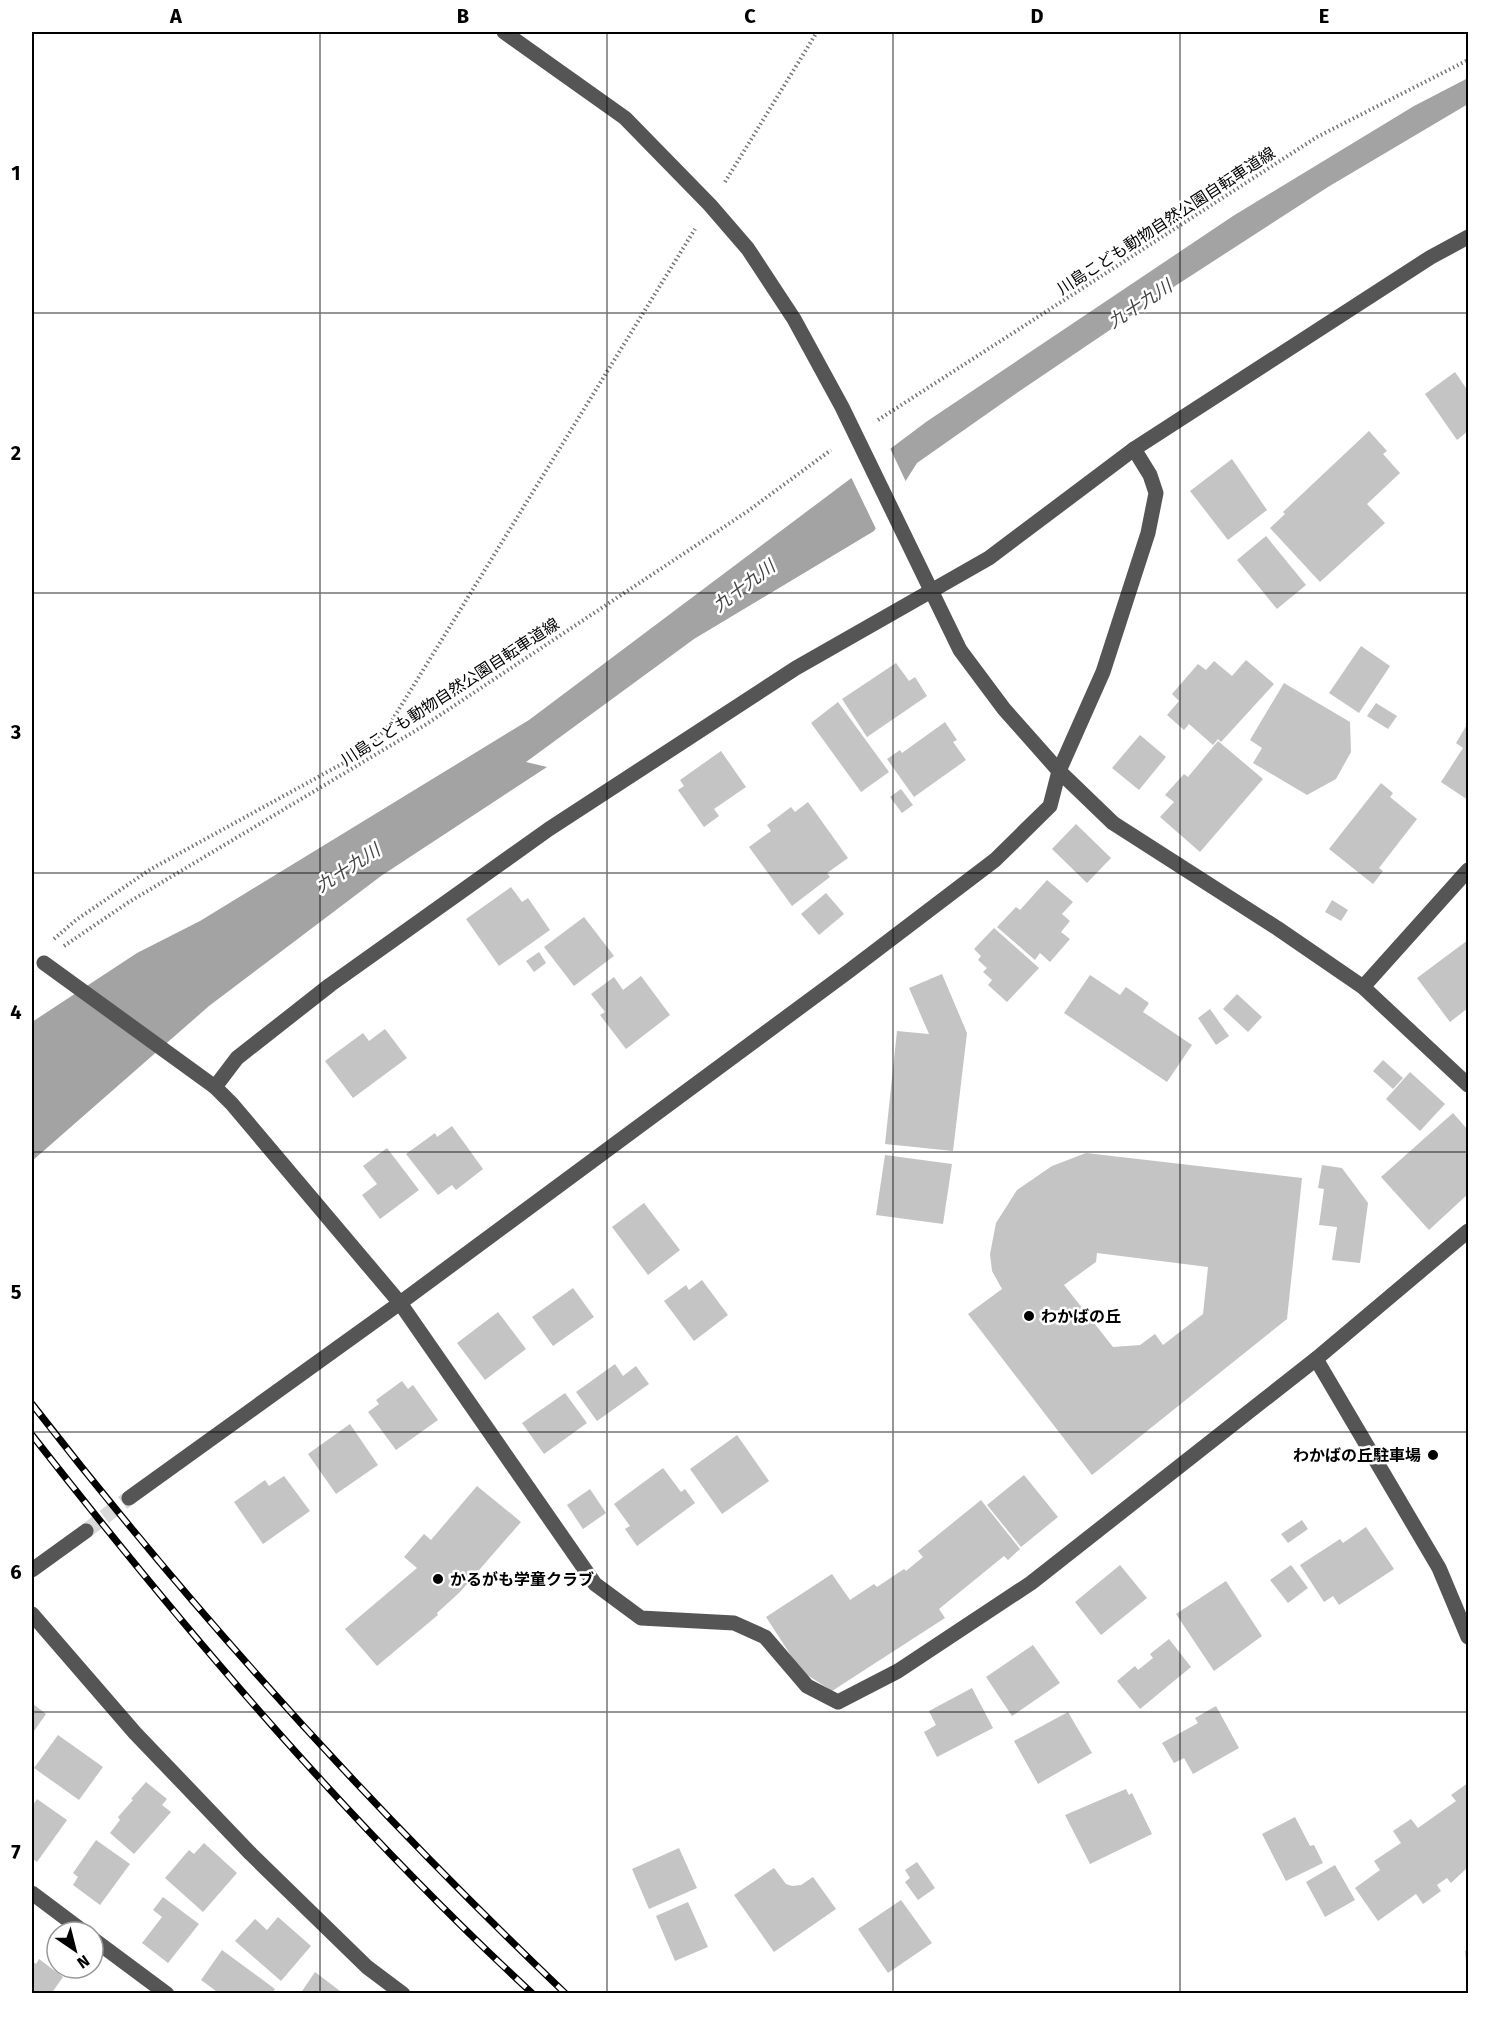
<svg xmlns="http://www.w3.org/2000/svg" width="1500" height="2025" font-family="'Fira Sans','Noto Sans JP',sans-serif">
<style>
.water{fill:#a3a3a3}
.pier{fill:#fff}
.building{fill:#c4c4c4;fill-rule:evenodd}
.lines{fill:none;stroke-linecap:round;stroke-linejoin:round}
.minor-tunnel{stroke:#d9d9d9;stroke-width:15;stroke-dasharray:15 8;stroke-linecap:butt}
.path{stroke:#777;stroke-width:4;stroke-dasharray:1.5 3;stroke-linecap:butt}
.minor{stroke:#555;stroke-width:15}
.rail-casing{stroke:#000;stroke-width:7}
.rail{stroke:#fff;stroke-width:4.5;stroke-dasharray:14;stroke-linecap:butt}
.grid{fill:none;stroke:#000;stroke-width:1.5;stroke-opacity:0.55}
.poi-dot{fill:#000;stroke:#fff;stroke-width:2}
.labels{text-anchor:middle;dominant-baseline:central;stroke-width:5;stroke-linejoin:round;paint-order:stroke}
.street-label{font-size:16px;fill:#000;stroke:#fff}
.poi-label{font-size:16px;font-weight:bold;fill:#000;stroke:#fff;text-anchor:start}
.water-label{font-size:18px;font-style:italic;fill:#444;stroke:#fff}
.neatline{fill:none;stroke:#000;stroke-width:2}
.grid-label{font-size:20px;text-anchor:middle;font-weight:bold;fill:#000}
</style>
<rect width="100%" height="100%" fill="#fff"/>
<path class="water" d="M1468,78v26l-140,83 -156,101 -161,109 -94,66 -43,68 -180,108 -168,123 21,5 -166,109 -172,130 -177,155v-139l105,-69 63,-32 329,-201 397,-298 307,-206 181,-110z"/>
<path class="pier" d="M889,446l18,38 -30,47 -27,-56z"/>
<g class="building">
<path d="M1455,372l13,19v40l-11,9 -32,-46z"/>
<path d="M1369,431l18,20 -4,3 17,19 -33,31 18,19 -65,59 -50,-54 15,-14 -2,-2z"/>
<path d="M1232,459l35,51 -39,30 -38,-49z"/>
<path d="M1266,536l40,49 -29,24 -40,-49z"/>
<path d="M1361,646l29,20 -31,47 -30,-20z"/>
<path d="M1246,660l28,24 -53,58 -3,-3 -5,6 -24,-21 -5,6 -17,-15 12,-14 -7,-7 26,-30 8,6 8,-9 18,15z"/>
<path d="M896,663l13,18 6,-4 12,19 -60,41 -25,-38z"/>
<path d="M1284,683l66,39 1,30 -15,27 -29,16 -54,-32 9,-15 -12,-8z"/>
<path d="M838,702l51,70 -28,20 -50,-69z"/>
<path d="M1376,703l21,13 -9,13 -21,-13z"/>
<path d="M945,722l12,18 -4,2 13,18 -52,37 -27,-38 13,-9 2,3z"/>
<path d="M1468,723v77l-27,-18 22,-34 -7,-5z"/>
<path d="M1140,735l26,22 -27,33 -27,-22z"/>
<path d="M1218,741l45,38 -63,73 -40,-35 14,-15 -9,-7 19,-21 4,3z"/>
<path d="M721,751l25,36 -32,22 5,7 -15,11 -26,-37 6,-4 -4,-6z"/>
<path d="M1381,783l12,10 -3,4 27,22 -38,49 4,3 -10,13 -44,-35z"/>
<path d="M901,789l12,16 -11,8 -12,-16z"/>
<path d="M808,802l40,56 -21,15 3,4 -38,29 -43,-59 22,-16 -4,-6 24,-18 4,5z"/>
<path d="M1076,824l35,34 -24,25 -35,-34z"/>
<path d="M1047,880l26,22 -11,12 8,7 -9,11 9,7 -20,23 -10,-9 -5,7 -38,-33 19,-20 4,3z"/>
<path d="M511,887l11,15 6,-4 22,32 -51,36 -33,-47z"/>
<path d="M826,893l18,21 -25,21 -18,-21z"/>
<path d="M1332,900l16,10 -7,11 -16,-9z"/>
<path d="M584,917l30,39 -40,30 -30,-39z"/>
<path d="M994,928l45,40 -32,34 -19,-17 4,-5 -9,-8 4,-4 -9,-8 3,-4 -7,-7z"/>
<path d="M1468,940v68l-18,14 -33,-44z"/>
<path d="M539,952l7,11 -12,9 -8,-11z"/>
<path d="M942,974l25,59 -14,118 -68,-7 12,-113 32,3 -20,-46z"/>
<path d="M1090,975l30,20 6,-8 23,16 -6,9 49,33 -25,37 -103,-69z"/>
<path d="M641,976l29,39 -44,34 -26,-34 5,-3 -14,-18 23,-17 9,13z"/>
<path d="M1237,994l25,23 -14,15 -25,-23z"/>
<path d="M1210,1009l19,27 -13,9 -18,-27z"/>
<path d="M385,1029l22,29 -54,40 -28,-37 38,-28 6,8z"/>
<path d="M1383,1060l20,18 -10,11 -20,-18z"/>
<path d="M1410,1072l35,32 -25,27 -34,-32z"/>
<path d="M1453,1113l15,17v64l-39,36 -48,-53z"/>
<path d="M452,1126l31,43 -27,21 -4,-5 -14,10 -32,-41 29,-21 2,4z"/>
<path d="M387,1148l32,42 -39,29 -18,-24 15,-11 -14,-18z"/>
<path d="M1086,1153l216,25 -15,141 -195,156 -124,-161 34,-25 -10,-18 -2,-17 6,-31 21,-33 35,-24zM1097,1253l111,14 -5,47 -40,31 -8,-11 -15,11 -27,2 -49,-62 32,-23z"/>
<path d="M885,1155l67,9 -9,60 -67,-9z"/>
<path d="M1322,1165l20,3 26,35 -8,60 -28,-3 5,-33 -18,-2 5,-36 -6,-1z"/>
<path d="M644,1203l36,47 -32,25 -36,-48z"/>
<path d="M702,1280l26,35 -34,26 -30,-40 22,-16 3,5z"/>
<path d="M573,1288l21,29 -41,29 -21,-29z"/>
<path d="M498,1312l28,37 -41,31 -28,-37z"/>
<path d="M615,1364l8,12 13,-10 13,18 -52,37 -21,-29z"/>
<path d="M402,1381l6,8 5,-4 25,35 -42,30 -28,-38 11,-8 -3,-4z"/>
<path d="M565,1393l22,30 -43,31 -22,-31z"/>
<path d="M350,1424l28,41 -42,29 -28,-40z"/>
<path d="M737,1435l32,46 -47,33 -32,-45z"/>
<path d="M663,1468l18,24 4,-3 10,14 -58,43 -12,-17 5,-3 -16,-22z"/>
<path d="M1024,1475l34,42 -37,30 -34,-42z"/>
<path d="M284,1476l26,35 -47,33 -29,-42 31,-22 4,6z"/>
<path d="M477,1486l44,36 -61,70 -23,21 1,2 -61,51 -32,-37 72,-61 -13,-11 20,-23 7,6z"/>
<path d="M590,1489l16,24 -23,16 -16,-24z"/>
<path d="M981,1500l39,49 -12,11 -4,-4 -65,53 6,9 -113,73 -31,-20 -35,-54 66,-43 18,26 24,-16 3,3 27,-18 2,2 17,-14 -5,-6z"/>
<path d="M1302,1520l6,9 -20,14 -7,-9z"/>
<path d="M1366,1527l28,42 -55,36 -6,-9 -9,6 -24,-37 40,-26 3,4z"/>
<path d="M1120,1565l27,33 -46,37 -26,-33z"/>
<path d="M1291,1565l17,23 -20,15 -18,-23z"/>
<path d="M1226,1581l36,55 -48,35 -38,-57z"/>
<path d="M1169,1639l22,28 -51,42 -23,-28 18,-15 3,4 15,-12 -3,-4z"/>
<path d="M1033,1645l27,38 -48,33 -26,-39z"/>
<path d="M972,1688l21,40 -56,29 -13,-25 12,-7 -7,-14z"/>
<path d="M32,1703l14,11 -14,20z"/>
<path d="M1216,1706l23,42 -46,26 -9,-16 -10,5 -12,-20 36,-20 -3,-5z"/>
<path d="M1068,1712l24,41 -54,31 -24,-43z"/>
<path d="M58,1735l45,32 -24,33 -45,-32z"/>
<path d="M146,1782l21,17 -5,6 9,7 -37,42 -24,-21 10,-13 -2,-3 15,-17 -2,-1z"/>
<path d="M1468,1783v84l-17,16 -4,-5 -10,7 4,6 -18,13 -7,-10 -38,27 -23,-33 25,-18 -6,-9 27,-18 -8,-12 18,-12 7,9 38,-27 -5,-6z"/>
<path d="M1126,1789l3,6 3,-2 20,41 -62,30 -25,-49z"/>
<path d="M37,1799l30,21 -30,42 -5,-4v-52z"/>
<path d="M1295,1817l15,29 4,-1 9,18 -37,18 -24,-47z"/>
<path d="M96,1840l34,24 -30,41 -27,-20 5,-8 -5,-4z"/>
<path d="M204,1843l33,30 -34,39 -38,-34 24,-28 5,4z"/>
<path d="M679,1848l18,40 -48,21 -17,-40z"/>
<path d="M917,1862l18,26 -17,12 -13,-18 5,-4 -5,-8z"/>
<path d="M1335,1865l20,35 -30,17 -19,-35z"/>
<path d="M774,1868l12,16 6,2 9,-1 12,-8 23,32 -62,43 -40,-57z"/>
<path d="M163,1897l36,27 -31,39 -26,-20 20,-26 -9,-7z"/>
<path d="M901,1900l31,43 -44,30 -30,-44z"/>
<path d="M688,1902l20,45 -33,14 -19,-45z"/>
<path d="M278,1917l33,29 -30,35 -46,-40 20,-22 12,11z"/>
<path d="M222,1950l53,39 -3,5h-58l2,-3 -15,-11z"/>
<path d="M1465,1951h3v21h-1z"/>
<path d="M39,1959l24,18 -12,17h-19v-33l4,3z"/>
<path d="M315,1972l29,22h-44z"/>
</g>
<g class="lines">
<path class="minor-tunnel" d="M86,1531l43,-33"/>
<g class="path">
<path d="M725,182l92,-150"/>
<path d="M878,420l439,-283 151,-77"/>
<path d="M54,939l22,-19 75,-51 198,-109 19,-13 20,-20 307,-498"/>
<path d="M64,946l65,-44 296,-177 323,-214 83,-61"/>
</g>
<g class="minor">
<path d="M504,32l121,86 85,87 38,44 46,70 48,88 118,243 44,59 55,62 54,52 164,105 86,59 105,98"/>
<path d="M44,963l171,124 17,17 168,199 195,281 46,34 93,5 31,14 42,49 31,16 60,-31 133,-88 285,-224 152,-128"/>
<path d="M1363,987l105,-117"/>
<path d="M215,1087l22,-29 93,-73 219,-156 247,-161 193,-110 145,-109 297,-192 37,-20"/>
<path d="M1316,1359l123,209 29,69"/>
<path d="M129,1498l271,-195 449,-332 146,-111 55,-54 9,-35 44,-99 45,-139 8,-40 -6,-18 -16,-26"/>
<path d="M32,1570l54,-39"/>
<path d="M32,1614l103,119 116,121 116,113 36,27"/>
<path d="M32,1893l52,39"/>
<path d="M93,1939l74,55"/>
</g>
<defs>
<g id="rail">
<path d="M32,1404c162,209 342,407 534,590"/>
<path d="M32,1435c154,197 317,389 501,559"/>
</g>
</defs>
<use href="#rail" class="rail-casing"/>
<use href="#rail" class="rail"/>
</g>
<path class="grid" d="M320,32v1962M607,32v1962M893,32v1962M1180,32v1962M32,313h1436M32,593h1436M32,873h1436M32,1152h1436M32,1432h1436M32,1712h1436"/>
<g class="poi-dot">
<circle cx="1029" cy="1316" r="6"/>
<circle cx="1433" cy="1455" r="6"/>
<circle cx="438" cy="1579" r="6"/>
</g>
<g class="labels">
<g class="street-label">
<text transform="translate(1166 221) rotate(-33)">川島こども動物自然公園自転車道線</text>
<text transform="translate(450 692) rotate(-33)">川島こども動物自然公園自転車道線</text>
</g>
<g class="poi-label">
<text x="1041" y="1316">わかばの丘</text>
<text x="1421" y="1455" text-anchor="end">わかばの丘駐車場</text>
<text x="450" y="1579">かるがも学童クラブ</text>
</g>
<g class="water-label">
<text transform="translate(1140 304) rotate(-33)">九十九川</text>
<text transform="translate(744 586) rotate(-37)">九十九川</text>
<text transform="translate(348 868) rotate(-33)">九十九川</text>
</g>
</g>
<rect width="1500" height="2025" fill="none" stroke="#ffffff" stroke-width="66"/>
<g transform="translate(75 1950) rotate(145)"><circle r="28" fill="#ffffff" stroke="#999999" stroke-width="1.5"/>
<path d="M0-4.5L10 22L0 15L-10 22Z" fill="#000000"/>
<text y="-9" font-size="16" font-weight="bold" text-anchor="middle" fill="#000000">N</text>
</g>
<rect x="33" y="33" width="1434" height="1959" class="neatline"/>
<g class="grid-label">
<text x="176" y="23">A</text>
<text x="463" y="23">B</text>
<text x="750" y="23">C</text>
<text x="1037" y="23">D</text>
<text x="1324" y="23">E</text>
<text x="16" y="180">1</text>
<text x="16" y="460">2</text>
<text x="16" y="739">3</text>
<text x="16" y="1019">4</text>
<text x="16" y="1299">5</text>
<text x="16" y="1579">6</text>
<text x="16" y="1859">7</text>
</g>
</svg>
